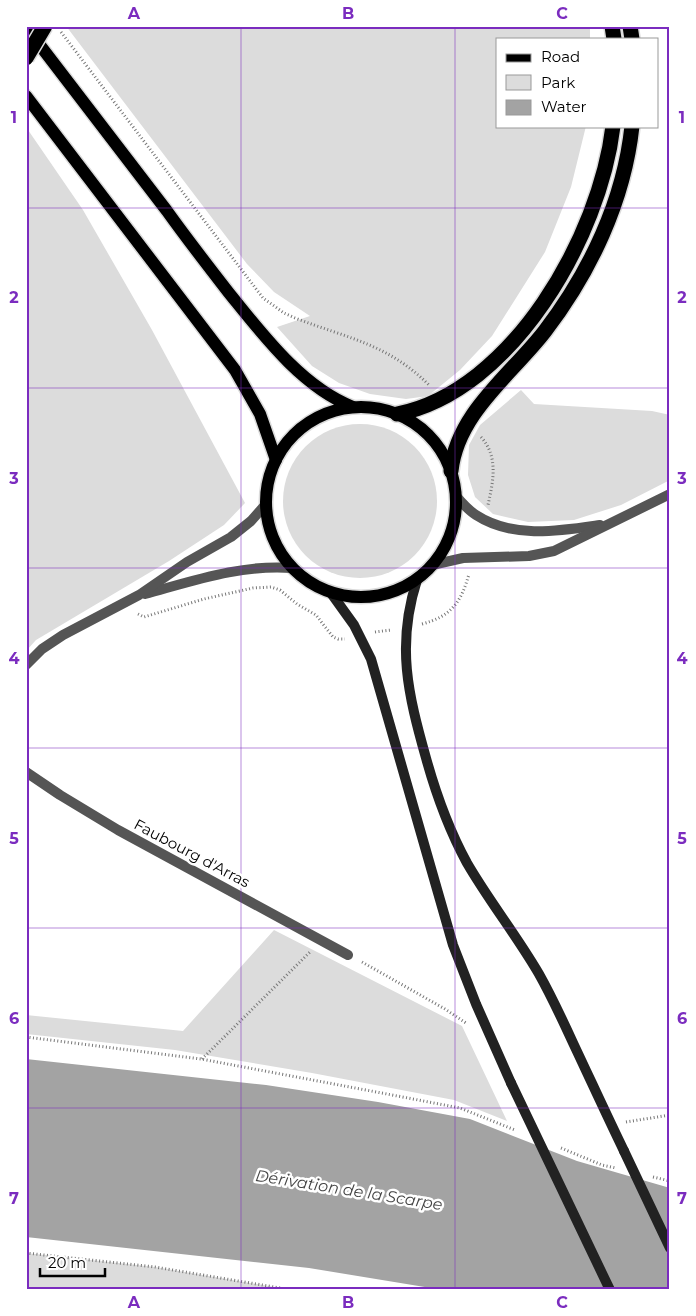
<svg xmlns="http://www.w3.org/2000/svg" width="696" height="1316" font-family="Montserrat,sans-serif">
<style>
.green{fill:#dcdcdc}
.water{fill:#a3a3a3}
.lines{fill:none;stroke-linecap:round;stroke-linejoin:round}
.primary-casing{stroke:#dbdbdb;stroke-width:15}
.highway-casing{stroke:#dbdbdb;stroke-width:18}
.path{stroke:#777;stroke-width:3;stroke-dasharray:1 2.5;stroke-linecap:butt}
.street{stroke:#555;stroke-width:10}
.secondary{stroke:#222;stroke-width:10}
.primary{stroke:#000;stroke-width:12}
.highway{stroke:#000;stroke-width:15}
.highway-bridge-casing{stroke:#dbdbdb;stroke-width:18;stroke-linecap:butt}
.secondary-bridge{stroke:#222;stroke-width:10}
.highway-bridge{stroke:#000;stroke-width:15}
.grid{fill:none;stroke:#7b2cbf;stroke-width:1;stroke-opacity:0.55}
.labels{text-anchor:middle;dominant-baseline:central;stroke-width:5;stroke-linejoin:round;paint-order:stroke}
.street-label{font-size:15px;fill:#000;stroke:#fff}
.water-label{font-size:16px;font-style:italic;fill:#444;stroke:#fff}
.neatline{fill:none;stroke:#7b2cbf;stroke-width:2}
.grid-label{font-size:16px;text-anchor:middle;font-weight:bold;fill:#7b2cbf}
</style>
<rect width="100%" height="100%" fill="#fff"/>
<g class="green">
<path d="M66,26h524v13h-93v87h89l-15,61 -26,65 -53,84 -32,34 -32,26 -22,3 -36,-5 -31,-11 -27,-17 -35,-39 33,-11 -36,-24 -27,-28z"/>
<path d="M26,127l57,83 69,120 93,173 -21,22 -55,36 -133,79 -10,11z"/>
<path d="M521,390l13,14 118,7 18,4v65l-49,25 -47,15 -46,2 -35,-8 -18,-17 -7,-22 1,-30 11,-20z"/>
<circle cx="360" cy="501" r="77"/>
<path d="M274,930l188,96 45,95 -53,-21 -142,-27 -137,-23 -149,-16v-19l157,16z"/>
<path d="M26,1253l129,14 137,23h-266z"/>
</g>
<path class="water" d="M26,1059l240,26 112,17 92,17 107,42 93,27v102h-227l-134,-22 -283,-31z"/>
<g class="lines">
<defs>
<g id="primary">
<path d="M26,27c47,62 94,123 141,184 20,28 41,55 62,82 34,42 73,94 124,114"/>
<path d="M26,96l209,274 25,44 16,46"/>
<circle cx="361" cy="502" r="95"/>
</g>
<g id="highway">
<path d="M612,26l2,13"/>
<path d="M630,26l2,13"/>
<path d="M397,414c116,-23 203,-178 216,-288"/>
<path d="M451,471c6,-58 61,-97 94,-140 45,-59 79,-130 87,-205"/>
</g>
</defs>
<use href="#primary" class="primary-casing"/>
<use href="#highway" class="highway-casing"/>
<g class="path">
<path d="M61,32l202,266 21,15 11,5c52,20 93,26 134,67"/>
<path d="M481,437c18,20 12,45 7,68"/>
<path d="M138,614l6,3 60,-18 49,-11 18,-1 9,3 17,14 19,11 17,22 5,2h7"/>
<path d="M422,624c30,-8 39,-22 47,-50"/>
<path d="M375,632l16,-2"/>
<path d="M362,962l83,47 21,14"/>
<path d="M26,1037l175,22 186,35 73,14 55,22"/>
<path d="M202,1059l109,-108"/>
<path d="M626,1122l44,-7"/>
<path d="M561,1148l41,17 14,3"/>
<path d="M653,1177l17,4"/>
<path d="M26,1253l129,14 137,23"/>
</g>
<g class="street">
<path d="M456,496c6,7 12,14 20,19 37,24 83,16 124,10"/>
<path d="M432,565l31,-7 66,-2 25,-5 116,-57"/>
<path d="M145,594c48,-13 97,-30 147,-26"/>
<path d="M26,665l16,-16 21,-14 76,-40 48,-33 44,-25 20,-16 15,-17"/>
<path d="M26,772l34,23 58,35 230,125"/>
</g>
<g class="secondary">
<path d="M417,580c-21,65 -9,114 9,178 10,36 23,72 41,105 22,38 50,73 72,111 13,23 24,47 35,71 17,36 33,71 50,106"/>
<path d="M331,593l23,32 17,34 82,286 23,59 35,79"/>
</g>
<use href="#primary" class="primary"/>
<use href="#highway" class="highway"/>
<defs>
<path id="highway-bridge" d="M26,58l19,-32"/>
</defs>
<use href="#highway-bridge" class="highway-bridge-casing"/>
<g class="secondary-bridge">
<path d="M511,1083l99,207"/>
<path d="M624,1151l46,97"/>
</g>
<use href="#highway-bridge" class="highway-bridge"/>
</g>
<path class="grid" d="M241,26v1264M455,26v1264M26,208h644M26,388h644M26,568h644M26,748h644M26,928h644M26,1108h644"/>
<g class="labels">
<g class="street-label">
<text transform="translate(192 853) rotate(28)">Faubourg d'Arras</text>
</g>
<g class="water-label">
<text transform="translate(349 1190) rotate(9)">Dérivation de la Scarpe</text>
</g>
</g>
<rect width="696" height="1316" fill="none" stroke="#ffffff" stroke-width="55"/>
<rect x="496" y="38" width="162" height="90" fill="#ffffff" stroke="#999999"/>
<rect x="506" y="54" width="25" height="8" fill="#000000" stroke="#999999"/>
<text x="541" y="62" font-size="15" fill="#000000">Road</text>
<rect x="506" y="75" width="25" height="15" fill="#dcdcdc" stroke="#999999"/>
<text x="541" y="88" font-size="15" fill="#000000">Park</text>
<rect x="506" y="100" width="25" height="15" fill="#a3a3a3" stroke="#999999"/>
<text x="541" y="112" font-size="15" fill="#000000">Water</text>
<path d="M40 1268v8h65v-8" fill="none" stroke="#000000" stroke-width="2.5"/>
<text x="48" y="1268" font-size="15" fill="#000000" stroke="#ffffff" stroke-width="4" paint-order="stroke">20 m</text>
<rect x="28" y="28" width="640" height="1260" class="neatline"/>
<g class="grid-label">
<text x="134" y="19">A</text>
<text x="348" y="19">B</text>
<text x="562" y="19">C</text>
<text x="14" y="123">1</text>
<text x="682" y="123">1</text>
<text x="14" y="303">2</text>
<text x="682" y="303">2</text>
<text x="14" y="484">3</text>
<text x="682" y="484">3</text>
<text x="14" y="664">4</text>
<text x="682" y="664">4</text>
<text x="14" y="844">5</text>
<text x="682" y="844">5</text>
<text x="14" y="1024">6</text>
<text x="682" y="1024">6</text>
<text x="14" y="1204">7</text>
<text x="682" y="1204">7</text>
<text x="134" y="1308">A</text>
<text x="348" y="1308">B</text>
<text x="562" y="1308">C</text>
</g>
</svg>
